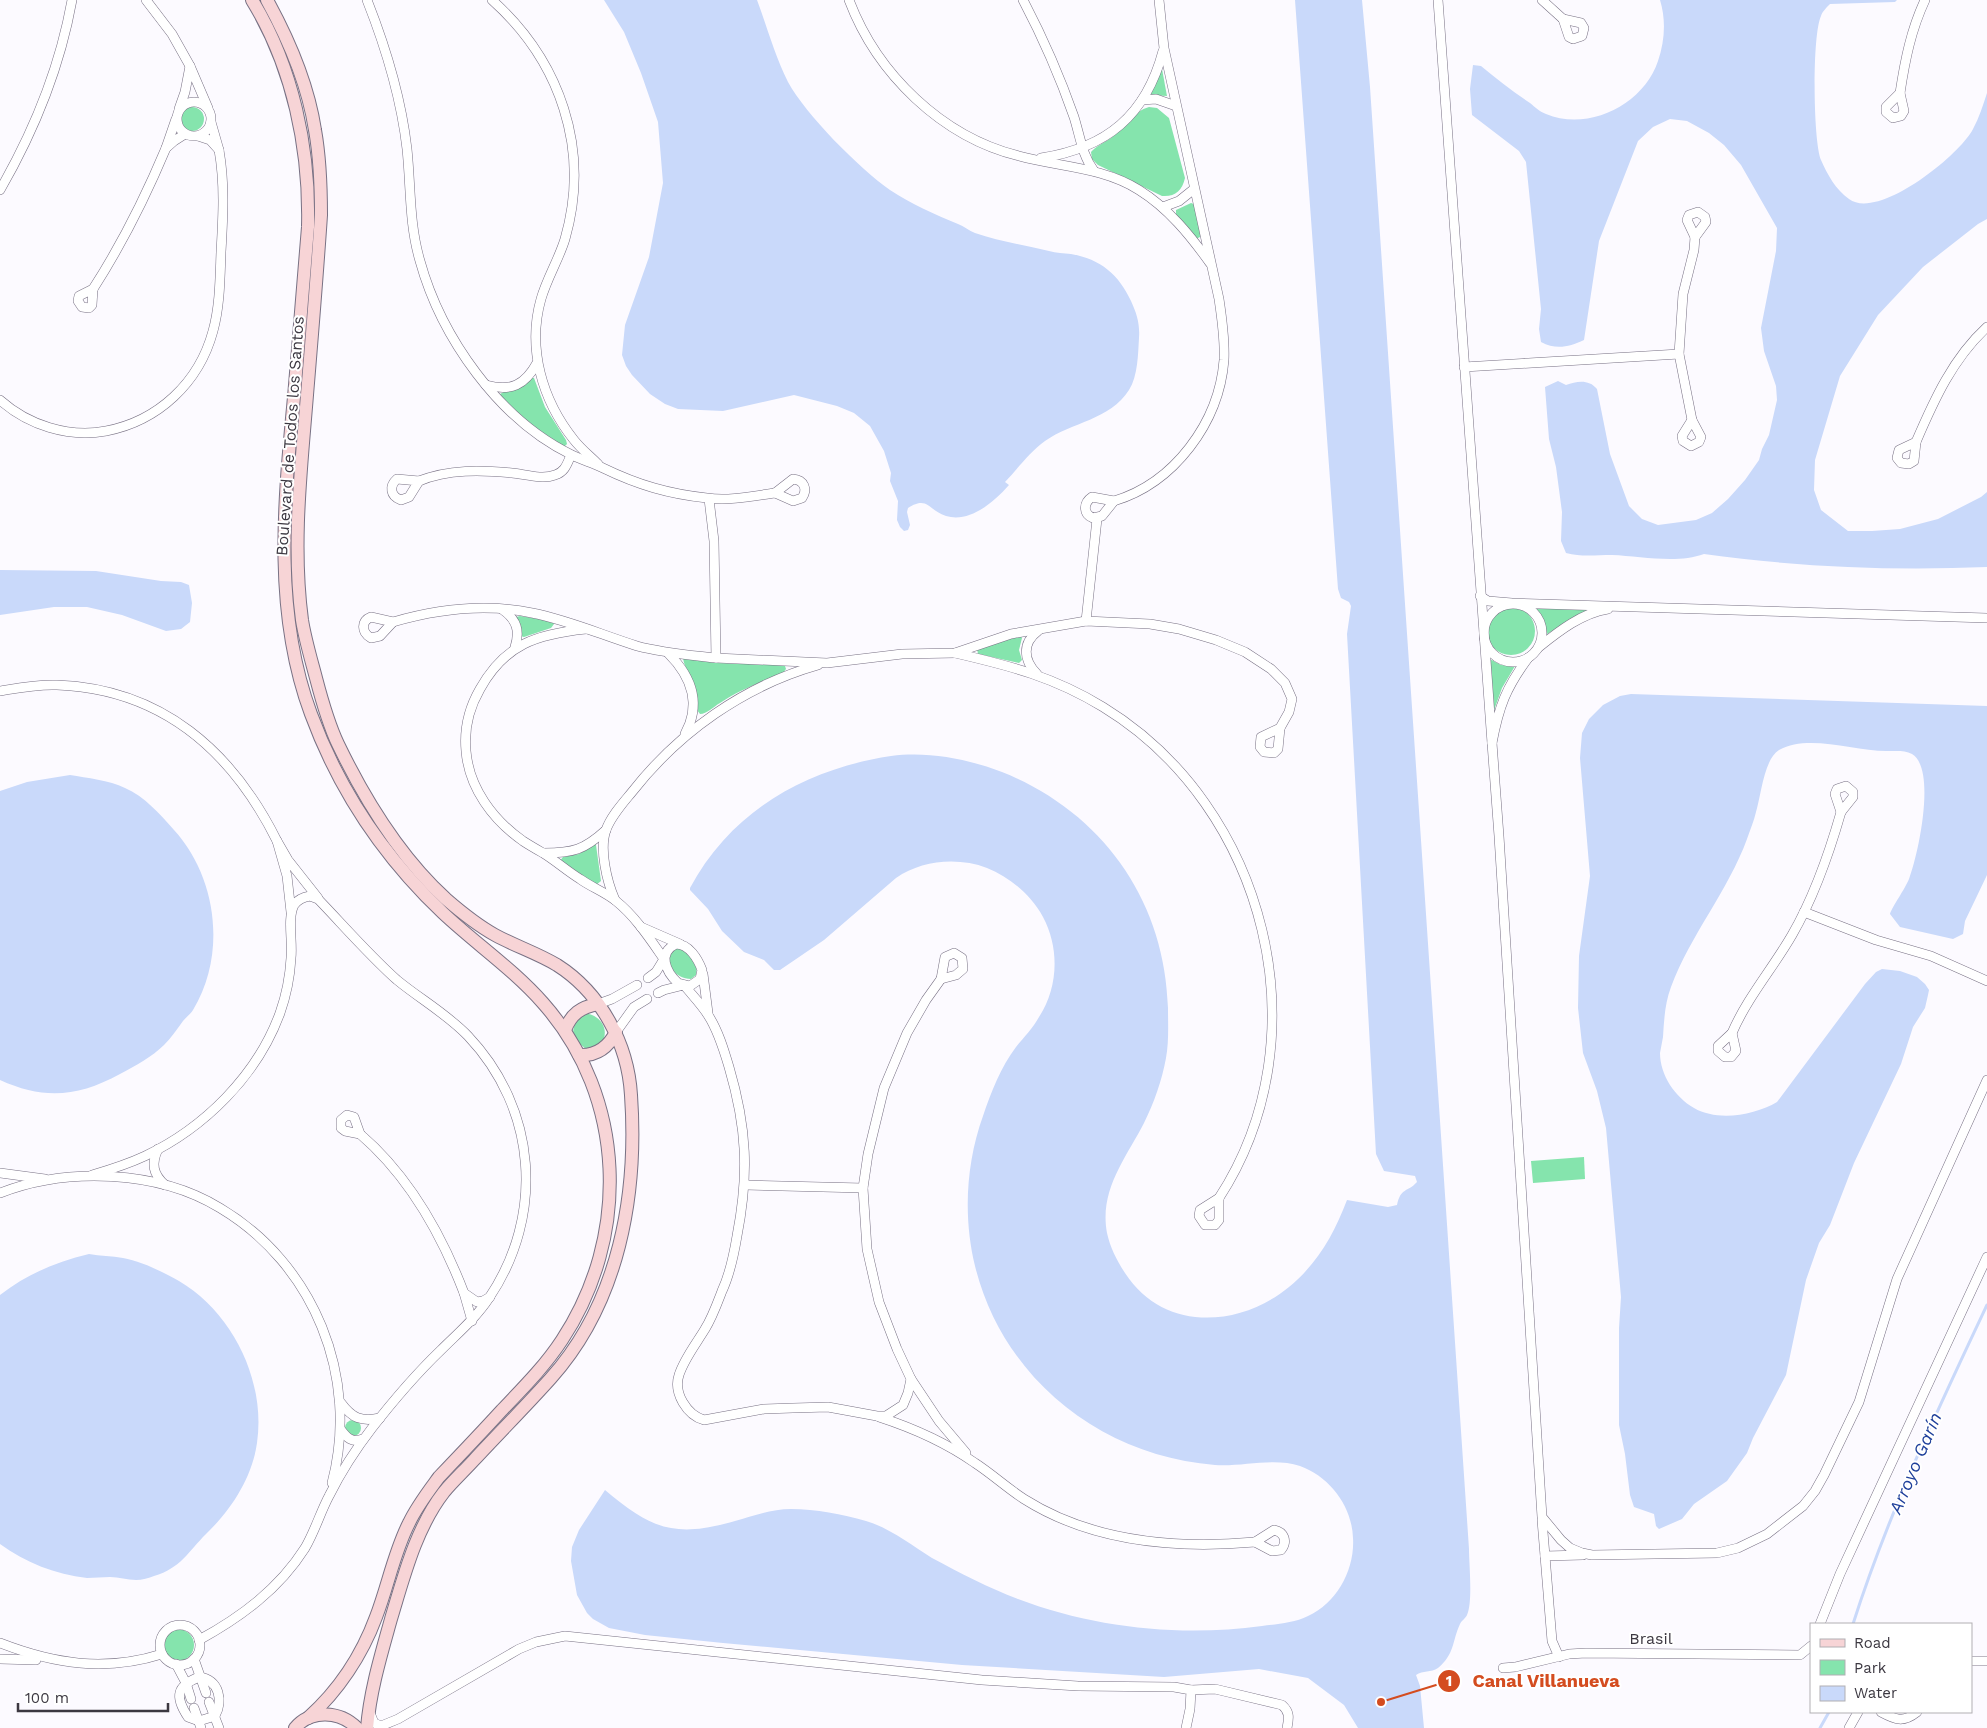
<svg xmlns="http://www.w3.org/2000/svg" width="1987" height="1728" font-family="'Work Sans',sans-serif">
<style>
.green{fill:#85e4ad}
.water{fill:#c9d9fa}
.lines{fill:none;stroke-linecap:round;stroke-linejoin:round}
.stream{stroke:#c9d9fa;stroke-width:3}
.street-casing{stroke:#787184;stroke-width:10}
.secondary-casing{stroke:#787184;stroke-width:14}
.street{stroke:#fff;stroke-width:9}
.secondary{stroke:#f7d4d6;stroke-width:12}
.labels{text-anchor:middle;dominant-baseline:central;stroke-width:4;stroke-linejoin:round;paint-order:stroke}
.street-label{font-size:16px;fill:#3c3841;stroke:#fff}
.water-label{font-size:18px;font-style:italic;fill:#1f409b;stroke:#fff}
.leader{fill:none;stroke:#d44c1f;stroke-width:2}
.callout-dot{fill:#d44c1f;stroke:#fff;stroke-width:2}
.mark-label{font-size:15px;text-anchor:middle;font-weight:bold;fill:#fff}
.callout-label{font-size:18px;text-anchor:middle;font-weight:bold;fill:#d44c1f;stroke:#fff;stroke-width:4;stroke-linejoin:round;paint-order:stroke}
</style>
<rect width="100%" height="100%" fill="#fcfaff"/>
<g class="green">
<path d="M1159,68l3,1 5,27 -18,-1z"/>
<circle cx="192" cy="119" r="12"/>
<path d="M1149,107l8,1 12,10 16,60c-3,13 -10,19 -23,18l-64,-31 -6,-6 -1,-7c5,-6 13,-9 20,-14 12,-9 23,-27 38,-31z"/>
<path d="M1191,203l3,1 8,32 -6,3 -20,-24v-5z"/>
<path d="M531,378h3l11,29 21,33 1,4 -2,2h-2c-18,-12 -53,-34 -63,-52z"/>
<circle cx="1511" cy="631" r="24"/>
<path d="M1537,607l55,1 -45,26 -2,-2 -2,-13 -7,-11z"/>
<path d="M520,616l32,5 2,3 -3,4 -27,9 -4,-1v-9l-4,-10z"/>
<path d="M1020,635l2,3 -3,12 3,10 -3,3 -41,-9 -1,-5z"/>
<path d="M683,658l33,5 64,2 5,1 1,3 -3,4c-22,9 -44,17 -63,30 -7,4 -13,11 -20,11 -6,-6 -3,-16 -5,-24 -2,-12 -11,-22 -12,-32z"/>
<path d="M1488,658l13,7 14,1 -13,22 -9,25z"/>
<path d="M593,844l3,1 5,36 -5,4 -37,-23 4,-5 16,-3z"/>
<path d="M680,947c9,7 19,15 16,28l-5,4c-16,-1 -24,-12 -21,-27z"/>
<path d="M583,1013c17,1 28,16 18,32l-15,4c-17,-13 -16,-21 -3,-36z"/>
<path d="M1584,1157l1,22 -52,4 -2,-22z"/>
<circle cx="353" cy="1428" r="8"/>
<circle cx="178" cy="1645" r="16"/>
</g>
<g class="water">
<path d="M604,0h153c10,27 18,56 31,82 18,33 71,86 102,108 21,14 44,24 68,34 6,2 11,7 17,9 23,8 49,12 74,18 7,2 15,2 22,3 30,5 48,21 60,47 6,13 9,23 8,37 -1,16 -1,38 -10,52 -19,30 -57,32 -84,51 -15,11 -27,27 -40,41l4,3c-15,17 -39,38 -63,31 -17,-5 -18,-21 -38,-8l-1,4 3,13 -2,5 -4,1 -4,-4 -3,-7 1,-19 -8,-20 1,-8 -7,-22 -14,-25 -16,-13 -17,-7 -43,-11 -71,16 -45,-2 -13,-5 -15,-10 -18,-19 -6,-9 -4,-11 3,-30 24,-68 14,-74 -5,-61 -17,-49 -17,-41z"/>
<path d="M1295,0h67l8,87 99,1462c0,15 4,53 -2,66 -1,3 -5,5 -7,9 -8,17 -5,30 -22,44 -7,5 -15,2 -22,7l4,11 4,42h-66l-14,-23 -36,-27 -49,-9 -95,8 -202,-12 -239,-22 -78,-8 -36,-7 -16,-9 -6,-6 -10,-18 -6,-34 1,-14 7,-17 26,-40c47,40 71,48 130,31 18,-5 37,-12 56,-12 25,0 51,5 75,12 24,7 45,24 66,37 28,15 57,30 86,41 77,29 162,38 244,27 15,-2 32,-3 46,-10 29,-13 47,-47 45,-78 -1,-32 -23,-61 -53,-72 -26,-9 -58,1 -85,-1 -114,-9 -212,-86 -240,-199 -12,-49 -9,-103 8,-150 8,-24 18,-49 33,-69 8,-10 17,-19 23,-30 19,-29 21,-68 4,-100 -12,-22 -32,-39 -56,-49 -29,-11 -65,-8 -91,10l-72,62 -44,30h-6l-10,-10 -20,-8 -22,-21 -14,-22 -18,-19v-2c42,-78 116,-119 201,-132 37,-5 77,3 111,16 100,40 163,128 166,236 0,16 1,34 -2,50 -4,22 -12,45 -22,65 -18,35 -45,67 -37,110 3,14 10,28 18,40 38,59 114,55 164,14 29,-24 45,-53 58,-87l41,7 9,-2c4,-18 10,-12 20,-23l-2,-6 -31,-5 -8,-17 -29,-520 4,-28 -2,-4 -8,-4 -3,-9z"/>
<path d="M1660,0h237l-2,2 -65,2c-3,3 -8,8 -9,12 -9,19 -8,125 0,144 6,14 15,30 28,39 29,22 111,-44 124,-70 6,-11 10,-24 14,-36v126l-9,5 -55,43 -45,48 -38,61 -25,84 -1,30 7,20 27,21h24l28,-2 38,-10 43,-22 6,-5v75c-94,4 -189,0 -283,-13 -27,10 -64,2 -92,1 -17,0 -31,2 -46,-2l-5,-12 1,-29 -6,-45 -7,-28 -4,-52 13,-6 8,4c11,-4 23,-6 31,4l13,65 19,52 13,13 16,6 38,-5 16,-7 16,-14 17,-19 14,-20 3,-11 7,-14 8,-35 -1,-14 -12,-35 -3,-23 15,-77 1,-23 -36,-63 -17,-20 -15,-12 -22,-12 -17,-2 -17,8 -15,14 -39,100 -15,99c-15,7 -28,10 -43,2l-2,-13 2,-20 -15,-147 -7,-11 -47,-36 -2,-26 3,-24 8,1c16,13 32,26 49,37 5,4 10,9 16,11 43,18 98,-10 112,-53 7,-20 8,-42 2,-61z"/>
<path d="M0,570l96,1 65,10 20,1 8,3 3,18 -2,19 -9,7 -15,2 -44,-16 -35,-8h-33l-54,8z"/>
<path d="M1631,694l356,12v169l-22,46 -2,13 -10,5 -53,-12 -10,-13c2,-7 15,-25 19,-35 9,-23 28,-110 3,-125 -7,-4 -16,-3 -23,-3 -33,1 -80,-18 -110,-1 -15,9 -18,46 -23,62 -2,9 -6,18 -9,27 -19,52 -56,95 -76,148 -6,16 -7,33 -8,50 -1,5 -2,11 -3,16 0,22 15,44 34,55 24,14 61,7 83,-6l88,-118 11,-12 6,-3 18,2 17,6 8,7 4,6 -1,5 -3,13 -12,19 -12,37 -47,99 -24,62 -11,18 -13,37 -20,95 -33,63 -6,15 -20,28 -33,23 -12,15 -23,10 -3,-3 -2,-12 -20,-7 -4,-12 -5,-41 -6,-29v-97l2,-31 -15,-169 -9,-37 -14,-38 -5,-45 1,-52 11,-80 -10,-118 2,-25 7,-14 14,-14 17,-9z"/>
<path d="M70,775c17,3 39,5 55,13 19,8 36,27 49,42 43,47 53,124 19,180 -2,4 -7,7 -10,11 -6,8 -12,17 -19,24 -12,12 -29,21 -44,29 -42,23 -76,26 -120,6v-289l27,-9z"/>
<path d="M89,1254c11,2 23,2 34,4 18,3 40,14 56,23 54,32 87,100 78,162 -5,35 -26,67 -51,91 -18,18 -25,34 -52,42 -5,2 -12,4 -18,4 -9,0 -17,-3 -26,-3 -8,0 -15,1 -23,1 -32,-4 -61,-15 -87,-34v-249c27,-21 56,-33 89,-41z"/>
</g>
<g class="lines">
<g class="stream">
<path d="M1853,1624c35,-110 85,-215 134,-319"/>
<path d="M1820,1728l9,-16"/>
</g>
<defs>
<g id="street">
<path d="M146,0l26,34 18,32"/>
<path d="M367,0c19,48 34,97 40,149 4,38 2,75 13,112 21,76 79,159 152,194 10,5 21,8 31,13 35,17 66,26 104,30 23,3 46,-2 68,-5"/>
<path d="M492,0c68,61 99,149 73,239 -6,20 -18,39 -24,60 -14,49 1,101 33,141 7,9 16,16 24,24"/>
<path d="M849,0c28,74 93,137 170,156 40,11 84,11 120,34 29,18 51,45 71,73"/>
<path d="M1023,0c20,38 37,77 51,117 6,19 8,38 20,54"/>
<path d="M1438,0l54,743c7,-37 14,-55 36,-85"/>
<path d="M1542,0l21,19"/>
<path d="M1563,19l18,4 3,5 -2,8 -9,3 -4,-2z"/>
<path d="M1900,93c5,-33 11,-63 25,-93"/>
<path d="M1900,93l4,18 -3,5 -8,2 -7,-6v-5z"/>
<path d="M1142,100l14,-1 20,7"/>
<circle cx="194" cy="119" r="17"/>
<path d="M179,109l6,-17 5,-26 18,42"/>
<path d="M176,119l-10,29 8,-7 11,-7"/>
<path d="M198,136l12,4 9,10 -8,-28"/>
<path d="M1041,158c66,-10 105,-43 122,-107"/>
<path d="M0,190c34,-59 60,-123 72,-190"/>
<path d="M1163,207l16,-6 15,-12"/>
<path d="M1698,212l7,5 1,5 -11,15 -8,-17 2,-5z"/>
<path d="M93,289c29,-45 52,-91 73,-141"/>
<path d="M93,289l-1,16 -3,3 -7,-1 -4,-6 1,-5z"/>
<path d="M1464,367l215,-13"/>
<path d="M486,385c25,7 39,0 51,-22"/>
<path d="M0,400c28,25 68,38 106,31 52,-10 93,-48 107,-100 7,-25 7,-53 8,-79 2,-35 4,-68 -2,-102"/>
<path d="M1692,420l-13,-66 4,-60 11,-44 1,-13"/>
<path d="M1692,420l9,17 -2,5 -8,4 -8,-5 -1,-5z"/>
<path d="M1916,442c18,-42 37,-84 71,-115"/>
<path d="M1916,442l-2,19 -5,3 -8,-1 -4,-5 2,-8z"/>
<path d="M397,479l22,2 -10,16 -8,3c-11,-4 -12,-14 -4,-21z"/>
<path d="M793,479c11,1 15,10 9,19l-9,3 -18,-8z"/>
<path d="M419,481c30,-12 62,-11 93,-8 12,1 30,7 43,2 10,-3 12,-11 16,-20"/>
<path d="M1092,497l22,4 -12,15 -9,2c-10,-4 -10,-15 -1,-21z"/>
<path d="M709,499l5,42 2,117 111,5 75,-9 53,-1 56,-19 75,-13 64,3 29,5 37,11 29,12 26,17 14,14 7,16 -3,13 -9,16"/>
<path d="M1114,501c60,-18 105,-78 110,-141 1,-20 -2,-41 -5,-61l-55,-251 -5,-48"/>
<path d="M1480,596l8,5 24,2 475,15"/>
<circle cx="1513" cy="633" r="29"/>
<path d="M503,610c14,10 17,21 12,37"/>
<path d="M371,617l22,5 -13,14 -9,2c-10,-6 -10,-17 0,-21z"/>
<path d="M1086,621l11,-102"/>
<path d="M393,622c45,-13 92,-19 139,-9 36,7 70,22 105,33 26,7 53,9 79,12"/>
<path d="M586,629c-49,5 -81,15 -106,60 -11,19 -16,41 -14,62 3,37 27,69 57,90 6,4 13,8 20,12 13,8 24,18 37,26 11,8 25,13 36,22 19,15 34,38 48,58l-8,13 -8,6"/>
<path d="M1539,647c20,-16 43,-34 69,-38"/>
<path d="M668,653c23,23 34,50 17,81"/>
<path d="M955,653c56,13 99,24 148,54 164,100 221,330 116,491"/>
<path d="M1037,674c-14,-14 -15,-31 1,-43"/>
<path d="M0,691c18,-3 38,-7 57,-6 105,4 175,66 220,156"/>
<path d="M1280,728l-2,21 -4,4 -10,-1 -4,-5 1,-10z"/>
<path d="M1492,743l7,93 43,681 19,23 9,8 12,5 10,2 125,-2 21,-5 29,-14 36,-28 12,-15 9,-16 35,-73 38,-123 90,-199"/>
<path d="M1846,786l7,6v5l-12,15 -6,-18 2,-5z"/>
<path d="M544,853c29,0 40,-3 62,-23"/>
<path d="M615,900c-8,-18 -16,-51 -9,-70 5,-14 17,-27 26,-38 47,-60 112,-106 186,-127"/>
<path d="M291,912l-4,-36 -10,-35 11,19 30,38"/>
<path d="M1804,912l72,28 55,16 56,25"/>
<path d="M641,927l39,17"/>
<path d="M676,944c13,0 22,15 26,26l-2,9 -10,7 -12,-3c-12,-11 -21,-30 -2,-39z"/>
<path d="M954,953l8,5 1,11 -7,6 -15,4 4,-22z"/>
<path d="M703,974l5,39"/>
<path d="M658,993l6,-3 20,-5c8,10 17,19 24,30 10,15 16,35 21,52 18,61 20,107 8,169 -3,18 -7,38 -15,55 -5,13 -10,27 -17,38 -9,15 -21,30 -26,46 -6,18 8,40 25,45l60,-11 29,-1 35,-1 49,9h9l17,-11 5,-12 3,-14 -14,-30 -18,-47 -12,-53 -4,-61 5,-34 16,-66 23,-55 19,-33 15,-21"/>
<path d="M598,1004l14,-5 25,-14"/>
<path d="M616,1032l18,-25 13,-8"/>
<path d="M1732,1033c15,-35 41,-65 60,-98 22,-38 37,-81 49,-123"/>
<path d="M1732,1033l4,18 -5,6h-6l-7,-6v-5z"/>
<path d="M347,1115l7,2 6,17 -15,-3 -4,-3v-8z"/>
<path d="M360,1134c49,42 81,99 104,159"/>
<path d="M158,1149c-7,15 -5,25 7,36"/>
<path d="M0,1173l45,6"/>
<path d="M92,1175c17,-5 36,-11 53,-19 59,-28 112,-80 135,-143 6,-17 10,-37 11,-55 2,-16 -4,-39 3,-53 4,-6 10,-8 16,-9l8,3c26,27 51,56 79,81 23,19 50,34 71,56 69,73 77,179 21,262 -13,20 -31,35 -48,52 -25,24 -48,51 -69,78 -17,22 -31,44 -43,68 -9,17 -14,35 -24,52 -26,41 -64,69 -106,92"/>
<path d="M746,1185l117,3"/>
<path d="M0,1193c67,-26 158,-23 220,15 94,56 140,169 112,275"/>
<path d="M1219,1198v22l-4,5h-10l-6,-9 1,-6z"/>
<path d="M472,1321l-8,-28 13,9 6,-1 7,-4"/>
<path d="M911,1379l28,42 27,32"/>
<path d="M341,1403c11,15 20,19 39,15"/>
<path d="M879,1417c34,11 66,25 96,46 17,11 32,25 49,36 68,43 153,50 231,43"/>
<path d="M341,1430c6,8 11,13 22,9"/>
<path d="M1542,1520l3,36 38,-1"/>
<path d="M1274,1530c10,2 14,11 7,20l-9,1 -17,-9z"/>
<path d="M1545,1556l7,85 7,16"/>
<path d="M1820,1624l20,-50 147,-317"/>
<circle cx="180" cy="1645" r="20"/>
<path d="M0,1643c54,21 105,29 162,11"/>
<path d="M0,1659l36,1"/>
<path d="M194,1659l12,34"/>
<path d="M1971,1661h16"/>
<path d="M176,1664l10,19 5,16"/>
<path d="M1503,1668l12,-1 54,-13 17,-1 214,2 11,-9"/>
<path d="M199,1677c21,3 24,24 16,39l-16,5 -11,-4c-14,-21 -11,-31 11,-40z"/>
<path d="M1191,1690l24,-1 67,16c8,7 7,13 5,23"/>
<path d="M209,1702l10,26"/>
<path d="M194,1708l7,20"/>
<path d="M1881,1712c15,8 22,11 36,0"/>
<path d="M370,1713l4,10 7,3 17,-7 121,-70 17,-7 29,-6 417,44 96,6 96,1 17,3 -1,19 -4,19"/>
<path d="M1849,1728l9,-16"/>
</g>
<g id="secondary">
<path d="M252,0c41,67 58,149 56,227 -5,57 -9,113 -14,170 -10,106 -21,215 17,317 28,76 73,143 132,199 33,31 70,56 100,90 84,95 87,234 19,337 -17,26 -39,48 -60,70 -21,23 -42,45 -63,67 -11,15 -22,29 -30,46 -15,29 -21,63 -33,94 -14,38 -38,74 -68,101"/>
<path d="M267,0c22,40 41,84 48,130 5,28 6,56 6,85 -4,60 -9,120 -14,180 -6,75 -15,150 -5,225 3,19 9,39 14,58 6,23 12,45 22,66 26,54 63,114 108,155 15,13 31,26 49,36 20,11 42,18 62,30 44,28 71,79 74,130 7,100 -12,207 -80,283 -25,28 -52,55 -77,82 -10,11 -21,21 -30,32 -28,36 -40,84 -53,127 -10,36 -21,72 -24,109"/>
<path d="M565,1030c6,-16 16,-23 33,-26"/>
<path d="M579,1055c17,1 29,-7 37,-23"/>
<path d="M295,1728c16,-19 45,-17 62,0"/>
</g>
</defs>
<use href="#street" class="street-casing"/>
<use href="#secondary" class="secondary-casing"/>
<use href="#street" class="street"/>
<use href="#secondary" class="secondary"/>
</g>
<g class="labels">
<g class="street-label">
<text transform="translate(290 436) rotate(-86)">Boulevard de Todos los Santos</text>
<text x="1651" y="1638">Brasil</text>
</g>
<g class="water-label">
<text transform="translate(1915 1463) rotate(-67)">Arroyo Garín</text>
</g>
</g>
<path class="leader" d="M1381 1702L1449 1681"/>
<g class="callout-dot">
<circle cx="1381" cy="1702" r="5"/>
<circle cx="1449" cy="1681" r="12"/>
</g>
<g class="mark-label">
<text x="1449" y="1686">1</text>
</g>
<g class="callout-label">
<text x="1546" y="1687">Canal Villanueva</text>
</g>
<rect x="1810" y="1623" width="162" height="90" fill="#ffffff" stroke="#b1afb3"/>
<rect x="1820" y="1639" width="25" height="8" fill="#f7d4d6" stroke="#b1afb3"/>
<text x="1854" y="1648" font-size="15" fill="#3c3841">Road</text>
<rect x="1820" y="1660" width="25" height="15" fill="#85e4ad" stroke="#b1afb3"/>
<text x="1854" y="1673" font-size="15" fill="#3c3841">Park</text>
<rect x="1820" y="1686" width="25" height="15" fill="#c9d9fa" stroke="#b1afb3"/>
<text x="1854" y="1698" font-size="15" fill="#3c3841">Water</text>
<path d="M18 1703v8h150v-8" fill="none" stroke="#3c3841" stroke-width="2.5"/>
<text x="25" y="1703" font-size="15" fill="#3c3841" stroke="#ffffff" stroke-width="4" paint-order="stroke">100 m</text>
</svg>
